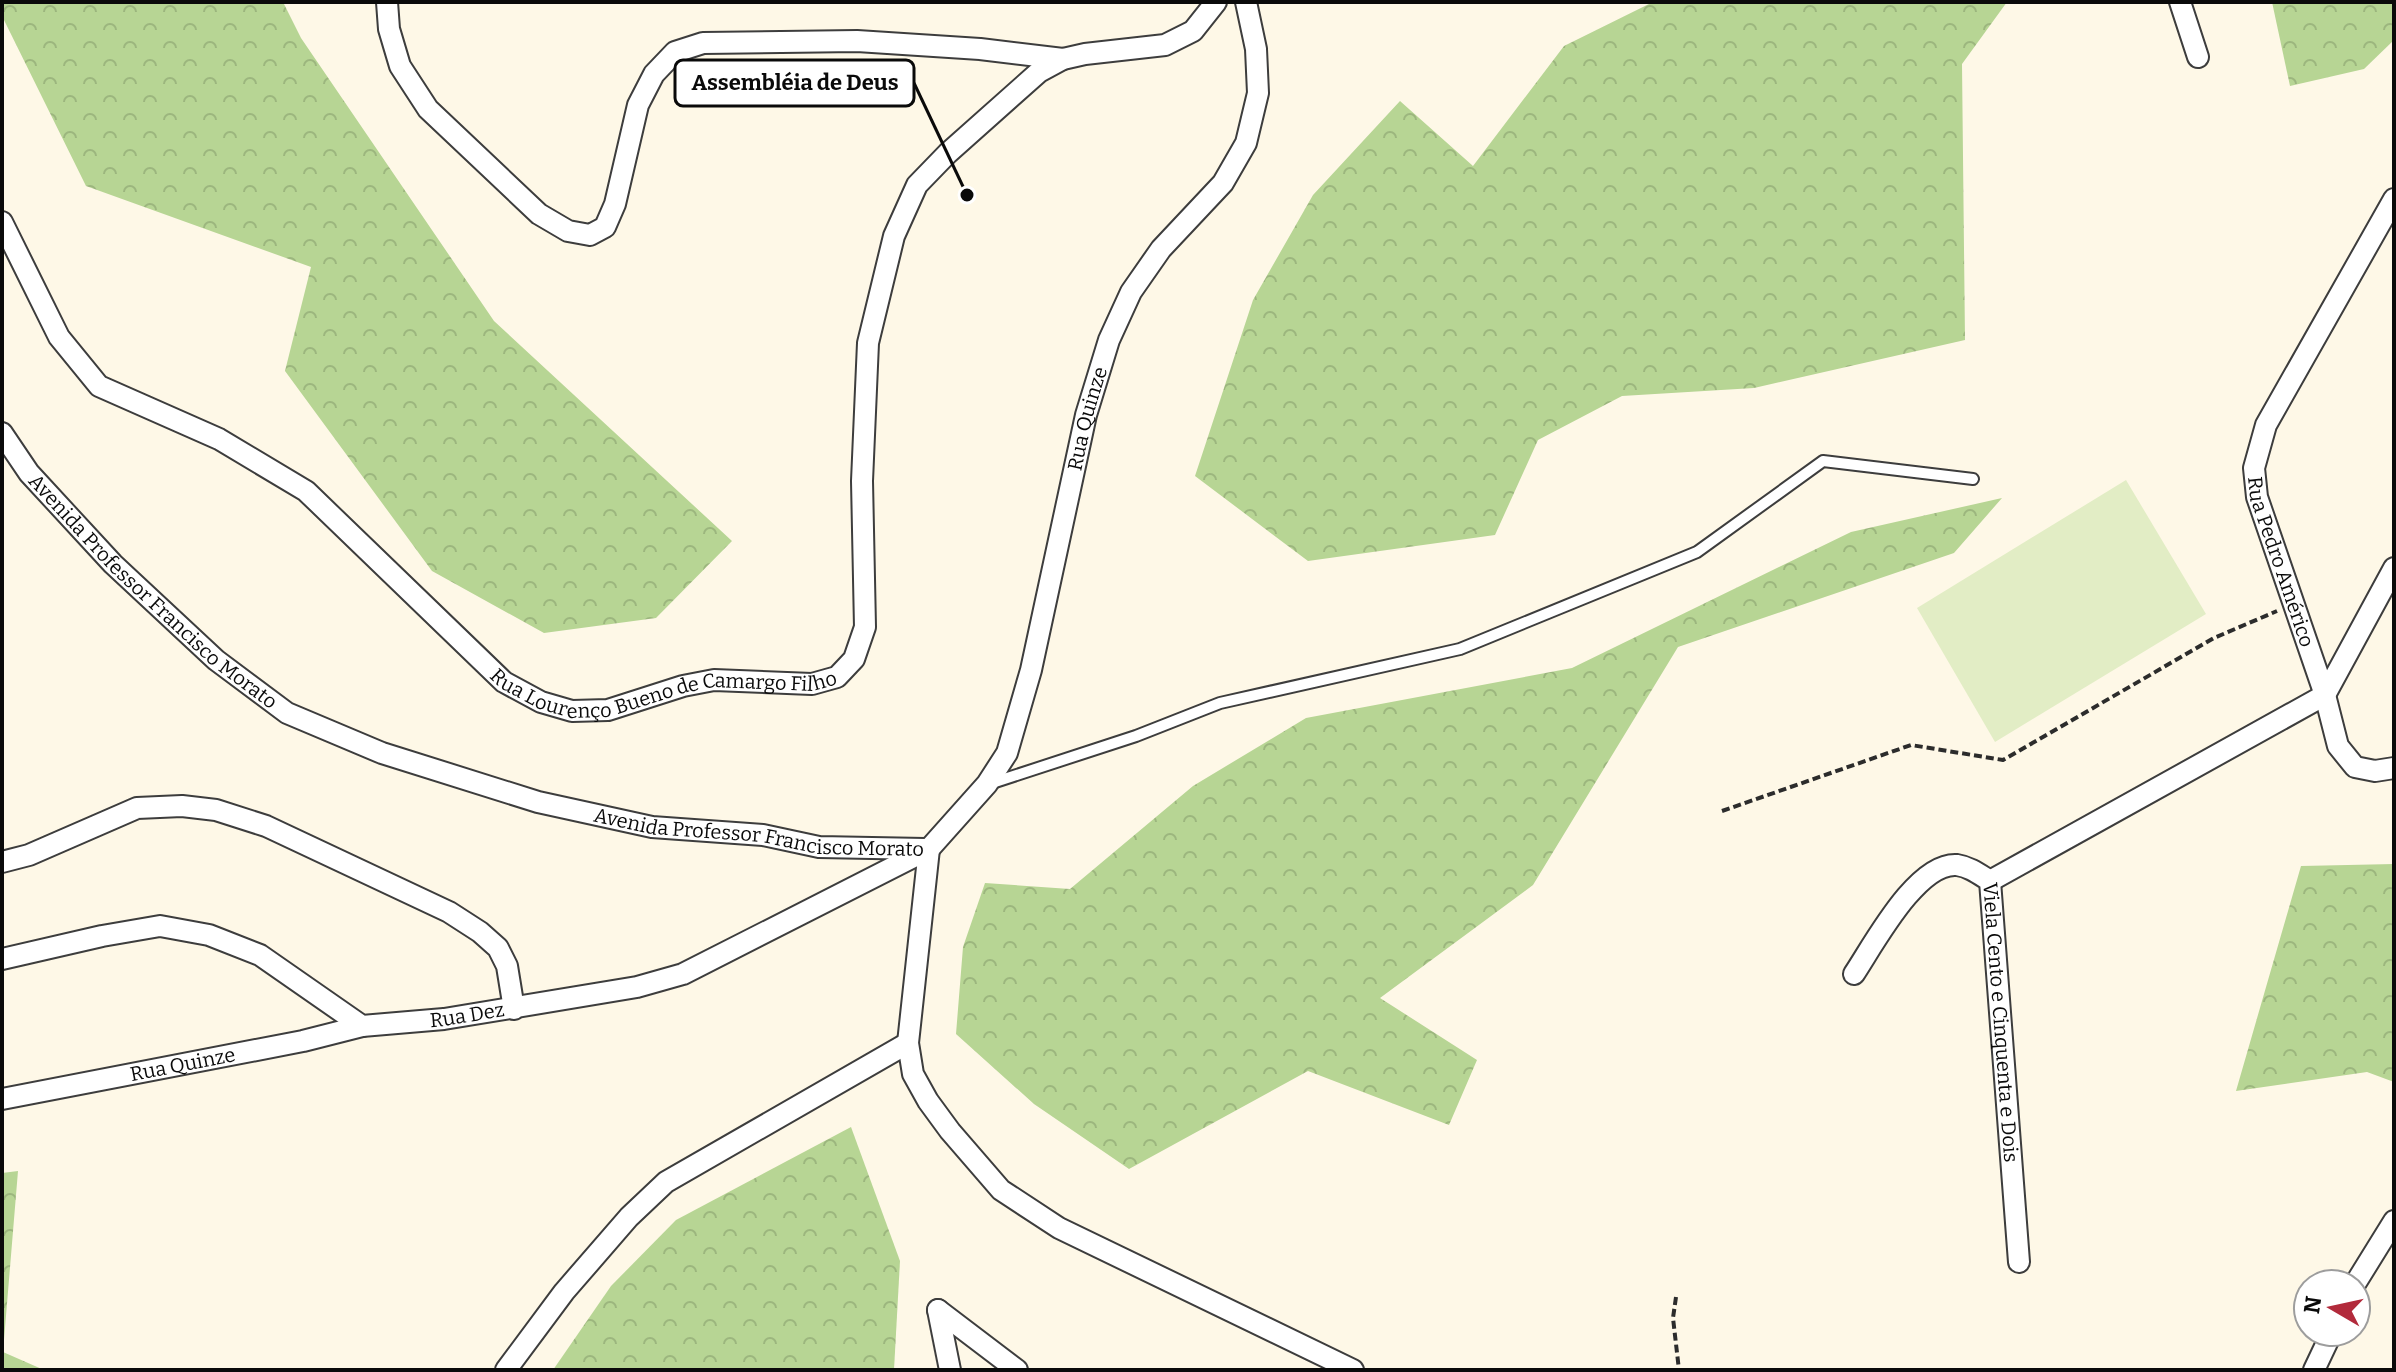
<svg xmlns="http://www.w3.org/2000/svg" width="2396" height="1372" font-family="Bitter,serif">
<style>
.forest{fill:url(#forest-crowns)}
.pitch{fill:#e2edc5}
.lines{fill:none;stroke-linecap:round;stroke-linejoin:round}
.lane-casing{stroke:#3d3d3d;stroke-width:14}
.street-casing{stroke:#3d3d3d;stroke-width:24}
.path{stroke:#2c2c2c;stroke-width:4;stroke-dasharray:8 4;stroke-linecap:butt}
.lane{stroke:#fff;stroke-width:10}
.street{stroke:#fff;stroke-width:20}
.labels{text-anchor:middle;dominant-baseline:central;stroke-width:8;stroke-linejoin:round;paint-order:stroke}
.street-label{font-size:20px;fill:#0a0a0a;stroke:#fff}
.leader{fill:none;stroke:#0a0a0a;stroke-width:3}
.callout-dot{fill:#0a0a0a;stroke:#fff;stroke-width:3}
.callout{fill:#fff;stroke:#0a0a0a;stroke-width:3}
.callout-label{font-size:22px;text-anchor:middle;font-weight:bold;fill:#0a0a0a}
</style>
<defs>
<pattern id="forest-crowns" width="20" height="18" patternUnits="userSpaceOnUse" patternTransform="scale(2)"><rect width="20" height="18" fill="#b7d594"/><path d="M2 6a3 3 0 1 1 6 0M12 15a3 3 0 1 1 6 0" fill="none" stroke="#9cb67e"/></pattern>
</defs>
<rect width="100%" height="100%" fill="#fef8e7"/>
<g class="forest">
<path d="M2,2h281l18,36 193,283 238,220 -76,77 -112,15 -112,-62 -147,-200 26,-104 -225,-81 -84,-170z"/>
<path d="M1653,2h354l-45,62 3,276 -211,48 -132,8 -84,44 -43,95 -187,26 -113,-85 58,-176 60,-105 87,-94 73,65 91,-120z"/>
<path d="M2272,2h122v38l-30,29 -74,17z"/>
<path d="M2002,498l-48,55 -276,94 -145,238 -153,113 97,62 -28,65 -141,-54 -179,98 -95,-65 -78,-70 7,-87 22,-64 85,6 123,-103 113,-68 266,-50 279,-136z"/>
<path d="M2394,864v218l-27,-10 -131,19 65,-225z"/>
<path d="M851,1127l49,134 -6,109h-341l58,-84 65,-66z"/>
<path d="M18,1171l-15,181 41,18h-42v-197z"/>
</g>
<path class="pitch" d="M2126,480l80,134 -211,128 -78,-134z"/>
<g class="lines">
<defs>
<path id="lane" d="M989,784l147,-48 84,-33 240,-54 237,-97 126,-91 150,18"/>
<g id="street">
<path d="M387,2l2,27 11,37 28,43 111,105 29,17 22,4 15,-8 10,-23 23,-99 16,-31 21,-22 28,-9 154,-2 123,8 83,10"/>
<path d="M2180,2l18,55"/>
<path id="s1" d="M2394,199l-128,226 -12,43 3,29 68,198 13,51 17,21 20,4 19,-3"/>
<path id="s2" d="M2,222l57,115 40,49 120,53 87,52 198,191 37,20 31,9 36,-1 75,-24 31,-6 98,4 25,-7 17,-18 11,-32 -3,-146 6,-138 26,-107 23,-51 31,-32 91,-81 24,-13 22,-5 80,-9 28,-14 23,-29"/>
<path id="s3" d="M2,433l27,40 84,91 103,96 71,53 95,40 156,49 114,25 111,8 56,12 106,2"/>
<path d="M2325,695l69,-127"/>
<path d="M929,849l-21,194 5,31 15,27 22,30 51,59 58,38 294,142"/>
<path d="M2,862l27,-7 108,-47 45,-2 34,4 50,16 183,86 31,20 18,16 9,18 7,43"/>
<path d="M1990,881l335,-186"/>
<path id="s4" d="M2,959l100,-23 58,-10 49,9 51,20 102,71 82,-7 193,-32 46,-13 246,-125 58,-65 20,-31 24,-83 55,-255 23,-75 22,-48 30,-43 62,-66 23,-40 12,-50 -2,-44 -10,-47"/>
<path id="s5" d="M1854,974c20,-30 63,-112 103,-109 13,2 22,9 33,16l29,381"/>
<path id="s6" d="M2,1099l301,-58 59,-15"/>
<path d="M2355,1284l39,-63"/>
<path d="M938,1310l79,60"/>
<path d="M938,1310l12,60"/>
<path d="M506,1370l58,-78 65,-75 37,-35 242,-139"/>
<path d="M2314,1370l18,-38"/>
</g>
</defs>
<use href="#lane" class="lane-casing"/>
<use href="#street" class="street-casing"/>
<g class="path">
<path d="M1722,811l189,-66 92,15 211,-122 63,-27"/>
<path d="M1676,1297l-3,21 6,52"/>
</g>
<use href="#lane" class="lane"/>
<use href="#street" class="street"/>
</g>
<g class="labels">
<g class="street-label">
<text stroke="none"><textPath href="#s4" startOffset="1460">Rua Quinze</textPath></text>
<text stroke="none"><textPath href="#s1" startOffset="402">Rua Pedro Américo</textPath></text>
<text stroke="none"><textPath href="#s3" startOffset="220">Avenida Professor Francisco Morato</textPath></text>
<text stroke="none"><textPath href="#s2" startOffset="864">Rua Lourenço Bueno de Camargo Filho</textPath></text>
<text stroke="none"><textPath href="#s3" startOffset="892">Avenida Professor Francisco Morato</textPath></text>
<text stroke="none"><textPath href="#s4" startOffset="496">Rua Dez</textPath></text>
<text stroke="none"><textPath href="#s5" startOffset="334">Viela Cento e Cinquenta e Dois</textPath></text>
<text stroke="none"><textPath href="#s6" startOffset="184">Rua Quinze</textPath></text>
</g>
</g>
<path class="leader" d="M967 195L914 83"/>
<circle class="callout-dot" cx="967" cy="195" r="8"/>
<rect class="callout" x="675" y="60" width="239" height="46" rx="8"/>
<g class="callout-label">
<text x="795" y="90">Assembléia de Deus</text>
</g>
<rect width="2396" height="1372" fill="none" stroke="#0a0a0a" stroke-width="8"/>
<g transform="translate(2332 1308) rotate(279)"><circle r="38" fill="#ffffff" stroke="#9d9d9d" stroke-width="2"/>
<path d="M0-6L14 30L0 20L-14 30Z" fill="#b22a3b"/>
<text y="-12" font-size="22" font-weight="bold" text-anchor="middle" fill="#0a0a0a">N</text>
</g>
</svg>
